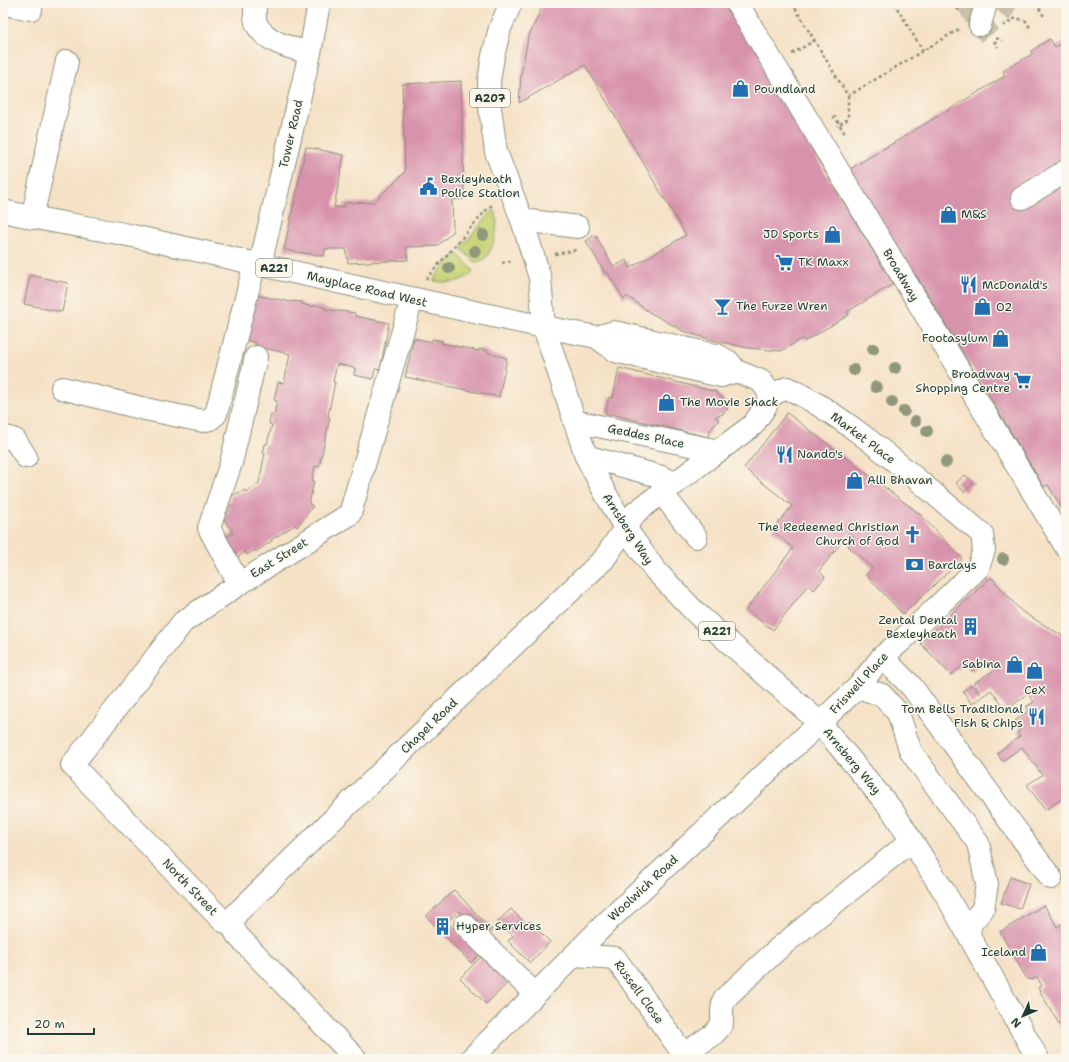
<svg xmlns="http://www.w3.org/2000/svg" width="1069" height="1062" font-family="'Shantell Sans',sans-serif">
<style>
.green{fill:#c6d375;stroke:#728854}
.building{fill:#d893ac}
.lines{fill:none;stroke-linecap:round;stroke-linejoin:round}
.minor-tunnel{stroke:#cac0a8;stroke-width:22;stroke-dasharray:22 11;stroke-linecap:butt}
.minor-casing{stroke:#8a8f7c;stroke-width:24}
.major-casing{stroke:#8a8f7c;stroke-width:24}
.path{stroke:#8a8f7c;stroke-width:2.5;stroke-dasharray:3 3;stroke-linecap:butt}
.minor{stroke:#fff;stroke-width:22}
.major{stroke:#fff;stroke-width:22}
.tree{fill:#91977c}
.labels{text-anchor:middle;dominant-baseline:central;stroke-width:3;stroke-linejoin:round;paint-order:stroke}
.shield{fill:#fbf7ec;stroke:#61756b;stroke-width:1}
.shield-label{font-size:11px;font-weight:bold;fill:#1f3d34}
.poi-label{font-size:12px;fill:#1f3d34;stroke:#fbf7ec;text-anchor:start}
.street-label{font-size:12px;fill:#1f3d34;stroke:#fbf7ec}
</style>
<rect width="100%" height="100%" fill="#fbf7ec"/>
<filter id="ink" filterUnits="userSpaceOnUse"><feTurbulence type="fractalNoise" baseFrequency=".025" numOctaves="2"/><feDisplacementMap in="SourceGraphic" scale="8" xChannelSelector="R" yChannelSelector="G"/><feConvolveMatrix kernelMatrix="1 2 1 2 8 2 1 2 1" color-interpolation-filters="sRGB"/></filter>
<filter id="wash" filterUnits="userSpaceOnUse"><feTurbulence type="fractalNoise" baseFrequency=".012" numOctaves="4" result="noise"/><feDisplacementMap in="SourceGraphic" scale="16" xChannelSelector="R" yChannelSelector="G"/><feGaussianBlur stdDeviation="0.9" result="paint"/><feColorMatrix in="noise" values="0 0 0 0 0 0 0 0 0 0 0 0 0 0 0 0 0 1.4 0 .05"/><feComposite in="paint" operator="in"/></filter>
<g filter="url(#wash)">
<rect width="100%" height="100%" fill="#f5e1c5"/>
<g class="green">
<path d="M492,211h3c5,11 -1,37 -9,46 -2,4 -7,4 -11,5l-13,-12v-4z"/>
<path d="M455,254h3l14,15 1,3c-14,12 -22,11 -39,9l1,-4z"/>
</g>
<g id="blocks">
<g class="building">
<path d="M544,3h202l82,137 -16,10 81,134 -46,28 2,3 -44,26 -2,-3 -22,13 -32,-3 -33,-7 -33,-10 -34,-19 -22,-16 -3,3 -17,-27 -2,1 -19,-32 9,-6 19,32 12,-7 4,8 56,-33 -101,-170 -66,38 2,-28 7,-37z"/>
<path d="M1050,39l5,8 11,-6v474l-18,-30 -4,2 -128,-212 -3,2 -24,-39 2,-1 -2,-4 -2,2 -37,-66 155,-93 -2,-5 29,-17 -1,-3z"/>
<path d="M461,81l3,118 -12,1 1,32 -16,14 -31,1 2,13 -60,3 -2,-14h-21l-1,7 -40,-6 22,-103 38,8 -10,52h10l1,-4 29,-1 31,-30 -3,-88z"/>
<path d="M30,275l38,8 -6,29 -38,-8z"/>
<path d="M256,295l35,7v-1l11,1v2l11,3 1,-2 10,2v2l31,4v3l34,7 -9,47 -5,-1 -2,10 -19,-4 1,-7 -18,-4 -4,18h2l-7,34 2,1 -11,50 -4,-1 -3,15h2l-5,23 4,2 -16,21 -2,-2 -24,15 1,1 -17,11v-2l-8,5 -2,-3 -9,6 -12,-20 9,-5 -11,-17 8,-5 -4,-8 5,-3 -2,-2 10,-6 1,1 5,-3 1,2 13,-9 6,-30h-2l2,-9h2l5,-19 -3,-1 2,-10h3l3,-13 -3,-1 4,-18 6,1 6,-29 -35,-8 1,-3 -11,-3z"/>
<path d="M414,338l18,4v-3l10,2 -1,2 38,8v-2l10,2 -1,2 19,5 -8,39 -94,-20z"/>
<path d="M619,368l98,24v2l6,4 5,12 -2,-1 -3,5 -8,3 4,3 -9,10 -2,7 -103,-24 4,-16 4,1z"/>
<path d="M787,413l134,102 41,44 -59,55 -37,-39 6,-7 -24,-22 7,-8 -6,-5 -30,38 6,6 -11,13 -6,-5 -35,45 -27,-20 47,-62 -21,-18 20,-24 -48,-38z"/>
<path d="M965,475l9,8 -10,9 -8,-9z"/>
<path d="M992,578l29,33 45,27v158l-21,14 -18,-25 15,-10 -20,-28 -20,14 -5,-8 23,-17 -3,-4 4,-3 -6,-8 14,-11 -3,-3 8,-5 -6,-8 -22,16 -15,-20 -19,14 -9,-13 9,-6 7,9 1,-1 -6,-10 23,-15 -3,-3 -5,3 -8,-5 -9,8 -8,-7 -13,11 -31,-32 69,-64z"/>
<path d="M1010,877l19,7 -9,25 -19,-6z"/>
<path d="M454,890l38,40 -8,7 -25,-26 -12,11 32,33 -8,8 -45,-47z"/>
<path d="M1044,905l13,22 9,-6v115l-28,-48 4,-2 -5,-9 -5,3 -5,-1 -27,-47z"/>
<path d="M511,909l15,15 3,-3 21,21 -20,21 -22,-22 5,-5 -15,-15z"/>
<path d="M485,953l26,27 -25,24 -26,-26z"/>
</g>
</g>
</g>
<g filter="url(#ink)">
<use href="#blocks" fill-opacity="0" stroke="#8a8f7c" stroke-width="1"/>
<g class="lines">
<g class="minor-tunnel">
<path d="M967,3l11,18 1,7 -5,5"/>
<path d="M974,33c12,-9 27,-15 32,-30"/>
</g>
<defs>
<g id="minor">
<path d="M255,3c0,6 -1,17 2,22 10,18 35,23 53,28"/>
<path d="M737,3l329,544"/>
<path d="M3,4l28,5"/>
<path d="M980,25l5,-18v-4"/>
<path d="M1022,198l44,-27"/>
<path d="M32,218l35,-157"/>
<path d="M522,220l56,7"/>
<path d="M260,265l50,-212 9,-50"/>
<path d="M544,327l53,10 17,-5 105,24 10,6 7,9 25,10 10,14"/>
<path d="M597,337l18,14 106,25 15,-5"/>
<path d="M62,388l83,21 58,12 7,-2 6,-5 39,-151"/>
<path d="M574,421l145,30"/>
<path d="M3,436l12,4 11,17"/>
<path d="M586,456l76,21 13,7"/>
<path d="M662,493l34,44"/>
<path d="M239,584l-30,-56 22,-65 25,-106"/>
<path d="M882,657l30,30 139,191"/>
<path d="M858,687l24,8 16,18 13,39 67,91 9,41 -4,25 -12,14 -2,10"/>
<path d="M232,924l4,-10 170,-166 198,-189 32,-47 117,-87 12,-18 6,-12"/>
<path d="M465,925l70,69"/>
<path d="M575,955l40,3 72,101"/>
<path d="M684,1054l30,-20 8,-10v-14l2,-11 55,-51 132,-107"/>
<path d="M356,1059l-119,-124 -5,-11 -9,-3 -151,-156 111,-143 56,-38 111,-70 62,-215"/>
<path d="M471,1059l137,-138 250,-234 24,-30 18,-15 78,-74 6,-18 -2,-16c-40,-33 -79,-68 -120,-99 -24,-18 -48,-35 -75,-47l-16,7"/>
</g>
<g id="major">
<path d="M511,3l-11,25 -7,28 -4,25 1,27 6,44 26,68 18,58 4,49 42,129 17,33 22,39 30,42 41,43 124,110 72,87 53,83 93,166"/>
<path d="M3,211c43,10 87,16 130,25 137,31 274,62 411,91"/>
</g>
</defs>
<use href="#minor" class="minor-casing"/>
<use href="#major" class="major-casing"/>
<g class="path">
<path d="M792,3l56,93v23l-11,7"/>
<path d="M894,3l29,48"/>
<path d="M954,3l6,10"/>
<path d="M1036,3l9,15"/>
<path d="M1003,26l13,-8 10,3 4,7"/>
<path d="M996,38l6,3"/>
<path d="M994,41l4,6"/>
<path d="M792,54l23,-14"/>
<path d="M848,96l111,-67"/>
<path d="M833,118l2,-1 10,17"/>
<path d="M555,254l21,-4"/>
<path d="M502,263l9,-2"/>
<path d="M426,279l62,-71 6,-4"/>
</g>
<use href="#minor" class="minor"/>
<use href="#major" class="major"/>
</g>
<g class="tree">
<circle cx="483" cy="235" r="6"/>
<circle cx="475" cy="251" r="6"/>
<circle cx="449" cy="268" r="6"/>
<circle cx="873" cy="349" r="6"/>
<circle cx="895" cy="368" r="6"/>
<circle cx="854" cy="370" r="6"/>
<circle cx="876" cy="387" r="6"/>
<circle cx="892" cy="402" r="6"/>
<circle cx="904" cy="411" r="6"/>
<circle cx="915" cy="421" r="6"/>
<circle cx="927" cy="431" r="6"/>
<circle cx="946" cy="462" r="6"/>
<circle cx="1003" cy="559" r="6"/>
</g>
</g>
<defs>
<symbol id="shop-bare" viewBox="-9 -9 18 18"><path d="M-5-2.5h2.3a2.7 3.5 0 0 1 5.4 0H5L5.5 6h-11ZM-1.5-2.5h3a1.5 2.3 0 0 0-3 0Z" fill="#1f6fb2" stroke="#fbf7ec" stroke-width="2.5" paint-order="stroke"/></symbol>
<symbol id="civic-bare" viewBox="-9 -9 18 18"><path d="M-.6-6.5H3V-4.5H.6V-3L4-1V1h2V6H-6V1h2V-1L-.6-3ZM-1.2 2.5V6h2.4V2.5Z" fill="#1f6fb2" stroke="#fbf7ec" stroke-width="2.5" paint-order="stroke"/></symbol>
<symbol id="supermarket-bare" viewBox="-9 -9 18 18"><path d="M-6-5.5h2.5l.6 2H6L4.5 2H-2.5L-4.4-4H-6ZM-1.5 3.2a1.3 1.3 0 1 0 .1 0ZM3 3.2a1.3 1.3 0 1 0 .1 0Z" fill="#1f6fb2" stroke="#fbf7ec" stroke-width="2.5" paint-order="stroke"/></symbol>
<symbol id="restaurant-bare" viewBox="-9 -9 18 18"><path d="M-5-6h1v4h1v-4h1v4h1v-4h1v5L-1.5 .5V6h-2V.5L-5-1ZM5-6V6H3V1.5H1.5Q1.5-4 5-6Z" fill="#1f6fb2" stroke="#fbf7ec" stroke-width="2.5" paint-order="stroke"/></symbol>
<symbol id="bar-bare" viewBox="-9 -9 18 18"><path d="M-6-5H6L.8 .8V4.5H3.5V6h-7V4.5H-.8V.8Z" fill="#1f6fb2" stroke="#fbf7ec" stroke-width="2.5" paint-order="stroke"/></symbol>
<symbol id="church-bare" viewBox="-9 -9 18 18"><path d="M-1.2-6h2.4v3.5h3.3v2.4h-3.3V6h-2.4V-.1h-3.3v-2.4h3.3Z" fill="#1f6fb2" stroke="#fbf7ec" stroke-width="2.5" paint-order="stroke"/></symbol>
<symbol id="bank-bare" viewBox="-9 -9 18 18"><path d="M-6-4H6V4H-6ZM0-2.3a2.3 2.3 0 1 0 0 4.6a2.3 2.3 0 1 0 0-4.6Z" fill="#1f6fb2" stroke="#fbf7ec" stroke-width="2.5" paint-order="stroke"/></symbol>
<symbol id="building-bare" viewBox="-9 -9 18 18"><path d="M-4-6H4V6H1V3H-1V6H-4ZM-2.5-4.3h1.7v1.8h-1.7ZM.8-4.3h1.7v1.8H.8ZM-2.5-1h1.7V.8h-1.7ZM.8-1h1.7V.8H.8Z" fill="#1f6fb2" stroke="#fbf7ec" stroke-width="2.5" paint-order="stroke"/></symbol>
</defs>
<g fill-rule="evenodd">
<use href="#shop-bare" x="728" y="76" width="25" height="25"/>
<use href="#civic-bare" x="416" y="174" width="25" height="25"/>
<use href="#shop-bare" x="936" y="202" width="25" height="25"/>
<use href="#shop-bare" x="820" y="222" width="25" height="25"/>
<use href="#supermarket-bare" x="772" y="250" width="25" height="25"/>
<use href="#restaurant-bare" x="956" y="272" width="25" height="25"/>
<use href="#bar-bare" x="710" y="294" width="25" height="25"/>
<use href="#shop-bare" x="970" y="294" width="25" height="25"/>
<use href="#shop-bare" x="988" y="326" width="25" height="25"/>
<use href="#supermarket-bare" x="1010" y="368" width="25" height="25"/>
<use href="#shop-bare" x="654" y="390" width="25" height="25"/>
<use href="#restaurant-bare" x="772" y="442" width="25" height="25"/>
<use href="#shop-bare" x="842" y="468" width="25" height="25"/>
<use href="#church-bare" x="900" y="522" width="25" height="25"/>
<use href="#bank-bare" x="902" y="552" width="25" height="25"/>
<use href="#building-bare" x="958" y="614" width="25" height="25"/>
<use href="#shop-bare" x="1002" y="652" width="25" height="25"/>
<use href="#shop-bare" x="1022" y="658" width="25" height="25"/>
<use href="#restaurant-bare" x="1024" y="704" width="25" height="25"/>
<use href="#building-bare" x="430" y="914" width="25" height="25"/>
<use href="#shop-bare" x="1026" y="940" width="25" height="25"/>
</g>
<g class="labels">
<g class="shield">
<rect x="470" y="89" width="40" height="18" rx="3"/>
<rect x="256" y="259" width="36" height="18" rx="3"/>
<rect x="699" y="622" width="36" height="18" rx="3"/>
</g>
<g class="shield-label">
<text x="490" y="98">A207</text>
<text x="274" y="268">A221</text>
<text x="717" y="631">A221</text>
</g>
<g class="poi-label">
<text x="754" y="89">Poundland</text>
<text x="441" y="179">Bexleyheath<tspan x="441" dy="14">Police Station</tspan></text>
<text x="961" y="214">M&amp;S</text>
<text x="819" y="234" text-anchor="end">JD Sports</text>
<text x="798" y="262">TK Maxx</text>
<text x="982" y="285">McDonald's</text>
<text x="736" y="306">The Furze Wren</text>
<text x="996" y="307">O2</text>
<text x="988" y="338" text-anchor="end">Footasylum</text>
<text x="1010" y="374" text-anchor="end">Broadway<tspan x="1010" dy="14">Shopping Centre</tspan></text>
<text x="680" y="402">The Movie Shack</text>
<text x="797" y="454">Nando's</text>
<text x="867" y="480">Alli Bhavan</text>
<text x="899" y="527" text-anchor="end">The Redeemed Christian<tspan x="899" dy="14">Church of God</tspan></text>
<text x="928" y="565">Barclays</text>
<text x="957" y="620" text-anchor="end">Zental Dental<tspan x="957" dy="14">Bexleyheath</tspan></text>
<text x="1001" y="664" text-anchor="end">Sabina</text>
<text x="1035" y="690" text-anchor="middle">CeX</text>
<text x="1023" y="709" text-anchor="end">Tom Bells Traditional<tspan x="1023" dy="14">Fish &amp; Chips</tspan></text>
<text x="456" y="926">Hyper Services</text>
<text x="1026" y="952" text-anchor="end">Iceland</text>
</g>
<g class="street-label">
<text transform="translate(291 134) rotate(-77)">Tower Road</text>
<text transform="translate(901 275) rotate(59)">Broadway</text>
<text transform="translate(367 289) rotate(13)">Mayplace Road West</text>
<text transform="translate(646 436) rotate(12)">Geddes Place</text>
<text transform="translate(863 438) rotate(37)">Market Place</text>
<text transform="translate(628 529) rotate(57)">Arnsberg Way</text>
<text transform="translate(279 558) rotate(-32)">East Street</text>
<text transform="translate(859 683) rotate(-47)">Friswell Place</text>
<text transform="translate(429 726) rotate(-44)">Chapel Road</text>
<text transform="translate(852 761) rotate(50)">Arnsberg Way</text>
<text transform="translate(190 887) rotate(46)">North Street</text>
<text transform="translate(643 888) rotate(-43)">Woolwich Road</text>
<text transform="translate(639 992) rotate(54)">Russell Close</text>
</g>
</g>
<rect width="1069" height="1062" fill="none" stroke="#fbf7ec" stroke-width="16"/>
<g transform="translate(1023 1016) rotate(226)" stroke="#fbf7ec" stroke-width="3" paint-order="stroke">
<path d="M0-3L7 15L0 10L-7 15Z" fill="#1f3d34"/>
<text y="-6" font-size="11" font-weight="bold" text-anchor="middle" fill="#1f3d34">N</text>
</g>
<path d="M28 1028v6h66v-6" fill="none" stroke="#1f3d34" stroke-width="2"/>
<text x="34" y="1028" font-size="12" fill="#1f3d34" stroke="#fbf7ec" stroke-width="3" paint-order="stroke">20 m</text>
</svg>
